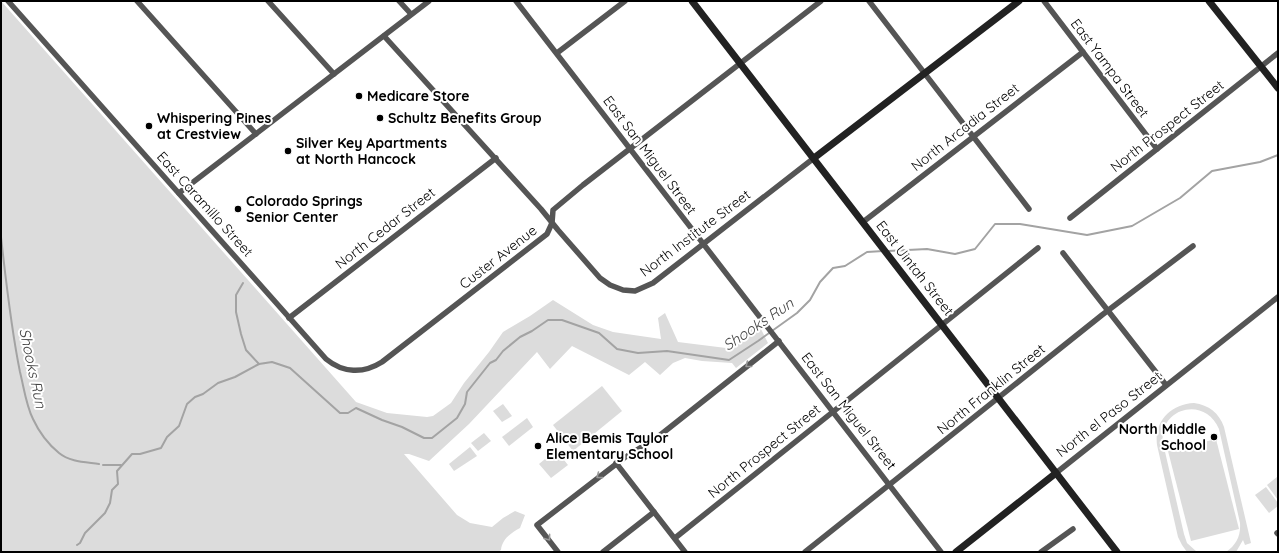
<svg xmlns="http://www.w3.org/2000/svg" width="1279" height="553" font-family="Quicksand,sans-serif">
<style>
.green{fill:#dcdcdc}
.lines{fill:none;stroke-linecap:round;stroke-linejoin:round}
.stream{stroke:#a3a3a3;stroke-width:2}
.street{stroke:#555;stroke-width:5.5}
.secondary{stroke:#222;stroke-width:7}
.oneway{stroke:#999}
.poi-dot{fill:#000;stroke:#fff;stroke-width:1.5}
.labels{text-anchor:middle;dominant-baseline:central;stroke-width:4;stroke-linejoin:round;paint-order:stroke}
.street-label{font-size:14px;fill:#000;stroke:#fff}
.poi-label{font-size:14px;font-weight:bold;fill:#000;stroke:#fff;text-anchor:start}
.water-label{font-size:15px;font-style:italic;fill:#444;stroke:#fff}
</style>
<rect width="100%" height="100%" fill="#fff"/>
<g class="green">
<path d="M1,1l355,401 31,11 40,4 6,-1 18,-13 13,-20 25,-31 14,-20 27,-16 23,-16 40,25 20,7 48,7 -3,-21 7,-5 13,29 48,6 31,-27 11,22 -32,25 -4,-5 -30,-2 -17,-3 -12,5 -13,12 -15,-13 -16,13 -57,-29 -22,23 -13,-17 -68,72 -40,37 -20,-7h-5l53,61 13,8 22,4 11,-9 12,-7 10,4 -5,13c-9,5 -18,11 -19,22l-3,2h-497z"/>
<path d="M602,386l20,25 -49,40 -20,-26z"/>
<path d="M1194,403c15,2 25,10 30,24l27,116 -6,2 -2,-5 -7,12h-10c10,-7 15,-16 14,-29l-21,-94c-14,-34 -61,-21 -56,14l21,91 3,9 10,9h-10l-5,-7 -4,-8 -21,-92c-3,-24 14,-41 37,-42z"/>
<path d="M503,404l9,12 -10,6 -9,-11z"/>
<path d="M527,418l6,9 -24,19 -7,-9z"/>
<path d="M484,433l7,8 -13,10 -7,-8z"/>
<path d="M1216,439l23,90 -48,12 -23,-90z"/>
<path d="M470,447l7,9 -23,15 -5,-7z"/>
<path d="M556,450l12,15 -17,13 -12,-14z"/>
<path d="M1277,477l1,1v22l-11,-15z"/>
<path d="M1266,487l12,16v3l-9,7 -14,-18z"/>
</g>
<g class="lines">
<g class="stream">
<path d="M1,237c5,45 10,91 19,135 4,16 6,33 13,47 6,13 15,25 26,34 11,9 26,9 40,11"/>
<path d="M888,251l39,-2 28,5 20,-5 20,-25h25l67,11 45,-9 48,-28 32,-27 48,-9 18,-7"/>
<path d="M243,283l-7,12v17l5,22 5,16 13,14"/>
<path d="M103,465h18"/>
<path d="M77,545l3,-2 5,-10 20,-20 5,-10 2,-13 6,-6 -1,-13 15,-17h8l21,-6 6,-11 12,-11 8,-22 8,-7 8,-3 15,-11 17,-6 24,-13 13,-2 18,6 50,45h8l8,-5 26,12 20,7 22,11h8l25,-20 8,-14 2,-12 23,-29 6,-3 7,-9 17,-14 12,-6 16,-11h14l37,13 18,16 21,4 29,-2 62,9 29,-19 39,-28 13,-13 10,-18 13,-14 12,-2 22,-14 16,-1"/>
</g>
<g class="street">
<path d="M8,1l318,358c17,14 37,15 56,3l165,-128 5,-11 1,-13 30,-25 238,-184"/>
<path d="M137,1l119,133"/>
<path d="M268,1l66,73"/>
<path d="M399,1l12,13"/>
<path d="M516,1l425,551"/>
<path d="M869,1l160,208"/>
<path d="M1044,1l113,148"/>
<path d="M384,36l157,173 17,21 42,48 10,7 13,5 12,1 18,-8 161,-125"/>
<path d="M557,53l68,-52"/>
<path d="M179,193l250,-192"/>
<path d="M1070,218l208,-165"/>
<path d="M863,222l220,-170"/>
<path d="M1063,253l103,132"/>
<path d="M289,318l207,-160"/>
<path d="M616,463l69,89"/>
<path d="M1056,473l222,-176"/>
<path d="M1277,533l1,1"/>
<path d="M675,538l363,-290"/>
<path d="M558,552l-21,-27 87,-67 35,-22 120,-95"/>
<path d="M603,552l51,-40"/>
<path d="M805,552l297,-237 91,-69"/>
<path d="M1041,552l32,-23"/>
</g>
<g class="secondary">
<path d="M692,1l425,551"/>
<path d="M1209,1l69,87"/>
<path d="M814,158l205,-157"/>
<path d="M956,552l100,-79"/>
</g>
</g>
<defs><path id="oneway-chevron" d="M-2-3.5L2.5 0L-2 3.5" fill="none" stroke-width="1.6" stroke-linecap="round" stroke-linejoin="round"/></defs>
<g class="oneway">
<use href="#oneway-chevron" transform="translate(748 365) rotate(142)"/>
<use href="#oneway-chevron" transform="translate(599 476) rotate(143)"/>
<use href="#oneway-chevron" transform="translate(548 538) rotate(53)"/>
</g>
<g class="poi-dot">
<circle cx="359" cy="96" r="4"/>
<circle cx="380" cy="118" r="4"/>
<circle cx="149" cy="126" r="4"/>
<circle cx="288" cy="151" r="4"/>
<circle cx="238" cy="209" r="4"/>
<circle cx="1214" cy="437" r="4"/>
<circle cx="538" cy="446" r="4"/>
</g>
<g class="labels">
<g class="street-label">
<text transform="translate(1110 68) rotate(53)">East Yampa Street</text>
<text transform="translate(1167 126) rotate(-38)">North Prospect Street</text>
<text transform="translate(965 127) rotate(-38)">North Arcadia Street</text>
<text transform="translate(650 155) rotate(53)">East San Miguel Street</text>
<text transform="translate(205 204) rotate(48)">East Caramillo Street</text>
<text transform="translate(385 228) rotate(-38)">North Cedar Street</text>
<text transform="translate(695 233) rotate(-37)">North Institute Street</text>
<text transform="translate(498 257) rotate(-38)">Custer Avenue</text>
<text transform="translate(915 268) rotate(52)">East Uintah Street</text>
<text transform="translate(991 389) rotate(-39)">North Franklin Street</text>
<text transform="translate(849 411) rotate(52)">East San Miguel Street</text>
<text transform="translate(1109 414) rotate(-38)">North el Paso Street</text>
<text transform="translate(764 451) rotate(-39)">North Prospect Street</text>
</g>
<g class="poi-label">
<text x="367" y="96">Medicare Store</text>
<text x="157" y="118">Whispering Pines<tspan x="157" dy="16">at Crestview</tspan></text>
<text x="388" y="118">Schultz Benefits Group</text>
<text x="296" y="143">Silver Key Apartments<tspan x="296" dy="16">at North Hancock</tspan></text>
<text x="246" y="201">Colorado Springs<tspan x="246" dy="16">Senior Center</tspan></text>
<text x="1206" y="429" text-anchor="end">North Middle<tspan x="1206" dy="16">School</tspan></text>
<text x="546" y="438">Alice Bemis Taylor<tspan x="546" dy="16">Elementary School</tspan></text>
</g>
<g class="water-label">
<text transform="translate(758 324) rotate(-34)">Shooks Run</text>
<text transform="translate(33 368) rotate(78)">Shooks Run</text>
</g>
</g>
<rect width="1279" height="553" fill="none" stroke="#000000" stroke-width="4"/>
</svg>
